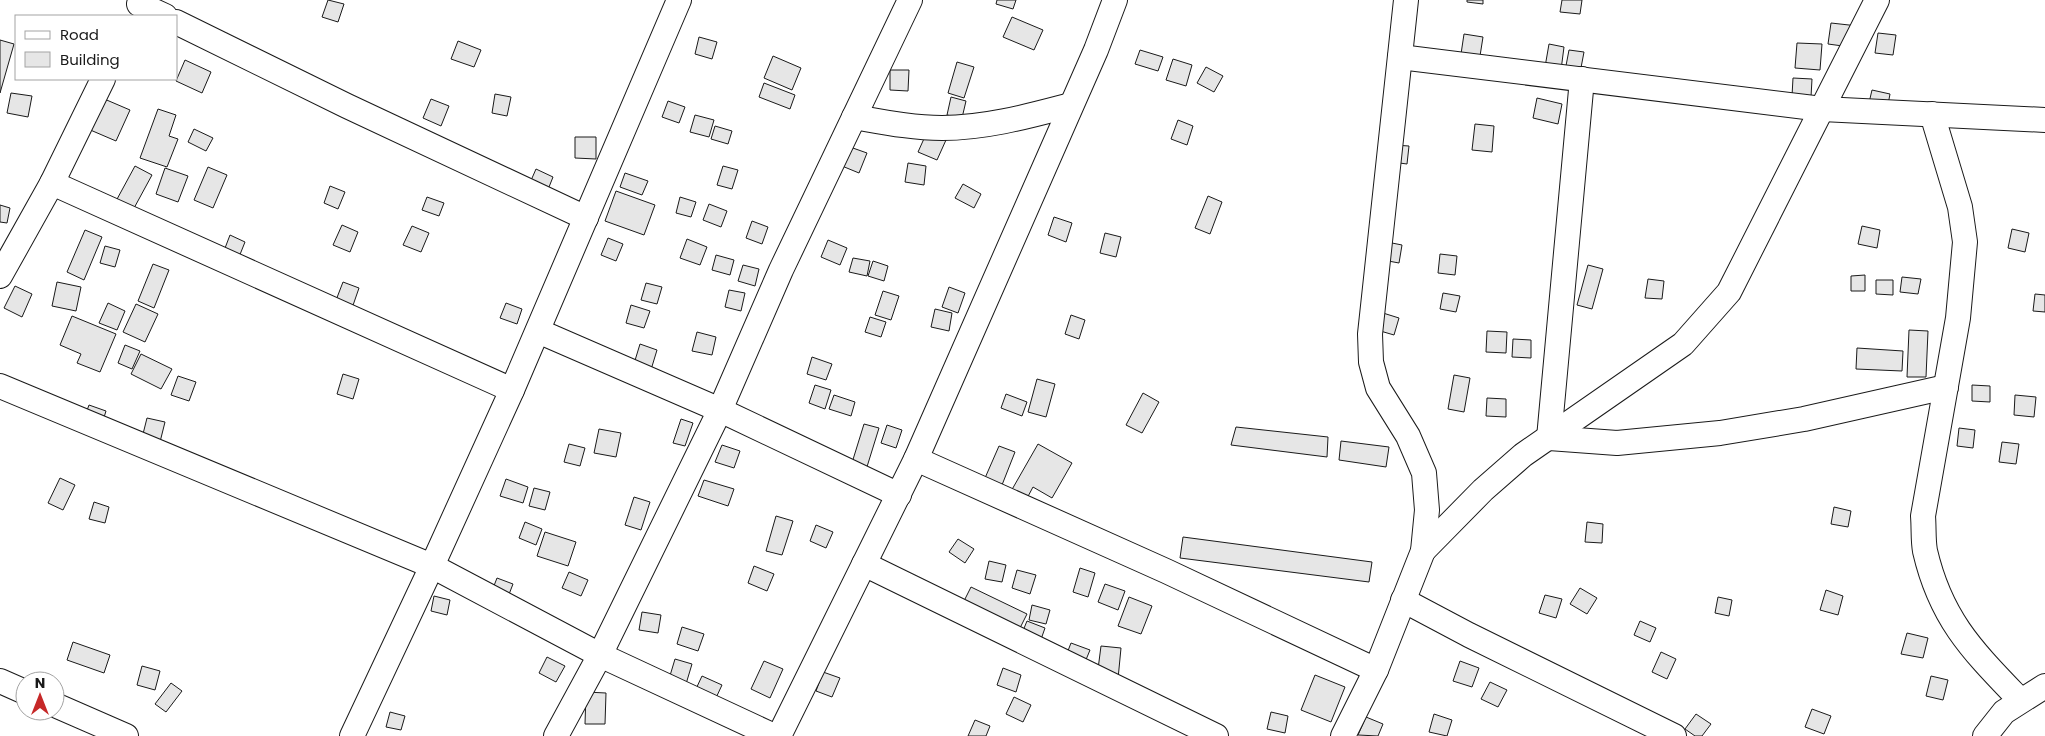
<svg xmlns="http://www.w3.org/2000/svg" width="2045" height="736" font-family="Poppins,sans-serif">
<style>
.building{fill:#e6e6e6;stroke:#1a1a1a}
.lines{fill:none;stroke-linecap:round;stroke-linejoin:round}
.minor-casing{stroke:#1a1a1a;stroke-width:26}
.minor{stroke:#fff;stroke-width:24}
</style>
<rect width="100%" height="100%" fill="#fff"/>
<g class="building">
<path d="M328,0l16,4 -6,18 -16,-5z"/>
<path d="M997,0h19l-3,9 -17,-5z"/>
<path d="M1467,0h16v4l-16,-2z"/>
<path d="M1562,0h20l-2,14 -20,-2z"/>
<path d="M1012,17l31,13 -9,20 -31,-13z"/>
<path d="M1831,23l36,4 -2,22 -37,-5z"/>
<path d="M1878,33l18,2 -3,20 -18,-2z"/>
<path d="M1464,34l19,3 -3,19 -19,-2z"/>
<path d="M699,37l18,5 -5,17 -17,-5z"/>
<path d="M0,40l14,4 -14,49z"/>
<path d="M458,41l23,9 -7,17 -23,-8z"/>
<path d="M1797,43l25,1 -2,26 -25,-2z"/>
<path d="M1549,44l15,3 -3,23 -16,-3z"/>
<path d="M1140,50l23,7 -5,14 -23,-7z"/>
<path d="M1569,50l15,2 -4,21 -15,-2z"/>
<path d="M773,56l28,12 -9,22 -28,-12z"/>
<path d="M1173,59l19,6 -6,21 -20,-6z"/>
<path d="M185,60l26,12 -9,21 -26,-12z"/>
<path d="M957,62l17,5 -10,31 -16,-5z"/>
<path d="M1206,67l17,9 -9,16 -17,-9z"/>
<path d="M890,70h19l-1,21 -18,-1z"/>
<path d="M1793,78l19,1 -1,18 -19,-1z"/>
<path d="M764,83l31,12 -5,14 -31,-12z"/>
<path d="M1872,90l18,4 -3,16 -19,-3z"/>
<path d="M11,93l21,3 -4,21 -21,-4z"/>
<path d="M495,94l16,3 -4,19 -15,-3z"/>
<path d="M951,97l15,4 -4,17 -15,-3z"/>
<path d="M102,98l28,12 -14,31 -28,-12z"/>
<path d="M1537,98l25,6 -4,20 -25,-6z"/>
<path d="M431,99l18,7 -8,20 -18,-8z"/>
<path d="M668,101l17,6 -6,16 -17,-6z"/>
<path d="M158,109l18,6 -7,21 9,3 -11,28 -27,-9z"/>
<path d="M695,115l19,5 -5,17 -19,-5z"/>
<path d="M1178,120l15,6 -6,19 -16,-6z"/>
<path d="M1475,124l19,2 -2,26 -20,-2z"/>
<path d="M715,126l17,5 -4,13 -17,-5z"/>
<path d="M194,129l19,9 -7,13 -18,-9z"/>
<path d="M927,132l19,8 -9,20 -19,-8z"/>
<path d="M575,137h21v22l-21,-1z"/>
<path d="M1394,145l15,1 -2,18 -15,-2z"/>
<path d="M850,147l17,6 -8,20 -17,-7z"/>
<path d="M908,163l18,3 -2,19 -19,-3z"/>
<path d="M135,166l17,9 -19,35 -17,-9z"/>
<path d="M723,166l15,4 -6,19 -15,-4z"/>
<path d="M208,167l19,8 -14,33 -19,-8z"/>
<path d="M165,168l23,8 -10,26 -22,-8z"/>
<path d="M536,169l17,8 -6,15 -18,-7z"/>
<path d="M625,173l23,8 -6,14 -22,-8z"/>
<path d="M963,184l18,10 -7,14 -19,-10z"/>
<path d="M330,186l15,6 -7,17 -14,-6z"/>
<path d="M616,191l39,14 -11,30 -39,-14z"/>
<path d="M1208,196l14,6 -12,32 -15,-6z"/>
<path d="M427,197l17,6 -5,13 -17,-6z"/>
<path d="M680,197l16,5 -5,15 -15,-4z"/>
<path d="M709,204l18,7 -6,16 -18,-7z"/>
<path d="M0,205l10,3 -3,15 -7,-1z"/>
<path d="M1054,217l18,6 -6,19 -18,-7z"/>
<path d="M752,221l16,6 -6,17 -16,-6z"/>
<path d="M342,225l16,7 -8,20 -17,-7z"/>
<path d="M412,226l17,7 -8,19 -18,-7z"/>
<path d="M1862,226l18,4 -3,18 -19,-4z"/>
<path d="M2012,229l17,4 -4,19 -17,-4z"/>
<path d="M85,230l17,7 -18,43 -17,-8z"/>
<path d="M1105,233l16,4 -5,20 -16,-4z"/>
<path d="M230,235l15,7 -8,20 -15,-6z"/>
<path d="M608,238l15,6 -7,17 -15,-6z"/>
<path d="M687,239l20,8 -7,18 -20,-7z"/>
<path d="M828,240l19,8 -7,17 -19,-8z"/>
<path d="M1387,242l15,3 -3,18 -16,-3z"/>
<path d="M105,246l15,4 -5,17 -15,-4z"/>
<path d="M1440,254l17,2 -2,19 -17,-2z"/>
<path d="M716,255l18,5 -4,15 -18,-5z"/>
<path d="M853,258l17,3 -3,15 -18,-4z"/>
<path d="M873,261l15,5 -4,15 -16,-5z"/>
<path d="M153,264l16,6 -15,38 -16,-7z"/>
<path d="M743,265l16,4 -4,17 -17,-5z"/>
<path d="M1588,265l15,4 -11,40 -15,-4z"/>
<path d="M1865,275v16h-14v-15z"/>
<path d="M1902,277l19,2 -3,15 -18,-2z"/>
<path d="M1648,279l16,2 -2,18 -17,-1z"/>
<path d="M1876,280h17v15l-17,-1z"/>
<path d="M57,282l24,5 -5,24 -24,-5z"/>
<path d="M343,282l16,6 -9,26 -17,-6z"/>
<path d="M646,283l16,4 -5,17 -16,-4z"/>
<path d="M15,286l17,8 -10,23 -18,-9z"/>
<path d="M949,287l16,6 -7,20 -16,-6z"/>
<path d="M729,290l16,3 -4,18 -16,-4z"/>
<path d="M883,291l16,5 -8,24 -16,-5z"/>
<path d="M1443,293l17,3 -4,16 -16,-3z"/>
<path d="M2035,294l10,1v17l-12,-1z"/>
<path d="M108,303l17,8 -8,19 -18,-7z"/>
<path d="M506,303l16,6 -5,15 -17,-6z"/>
<path d="M136,304l22,10 -13,28 -22,-10z"/>
<path d="M631,305l19,6 -6,17 -18,-5z"/>
<path d="M935,309l17,4 -3,18 -18,-4z"/>
<path d="M1383,313l16,5 -5,17 -17,-5z"/>
<path d="M1071,315l14,5 -6,19 -14,-5z"/>
<path d="M72,316l44,18 -16,38 -23,-9 4,-9 -21,-9z"/>
<path d="M870,317l16,5 -5,15 -16,-5z"/>
<path d="M1909,330l19,1 -2,46h-19z"/>
<path d="M1487,331l20,1 -1,21 -20,-1z"/>
<path d="M697,332l19,5 -4,18 -20,-4z"/>
<path d="M1513,339l18,1v18l-19,-1z"/>
<path d="M640,344l17,6 -7,23 -17,-6z"/>
<path d="M125,345l15,6 -8,18 -14,-6z"/>
<path d="M1857,348l46,3 -1,20 -46,-2z"/>
<path d="M141,354l31,15 -11,20 -30,-15z"/>
<path d="M812,357l20,7 -6,16 -19,-6z"/>
<path d="M343,374l16,5 -6,20 -16,-5z"/>
<path d="M1454,375l16,3 -6,34 -16,-3z"/>
<path d="M178,376l18,6 -7,19 -18,-6z"/>
<path d="M1037,379l18,5 -9,33 -18,-5z"/>
<path d="M815,385l16,5 -6,19 -16,-6z"/>
<path d="M1972,385l18,1v16l-18,-1z"/>
<path d="M1143,393l16,9 -17,31 -16,-8z"/>
<path d="M1006,394l21,8 -5,14 -21,-8z"/>
<path d="M834,395l21,7 -4,14 -22,-7z"/>
<path d="M2015,395l21,2 -2,20 -20,-2z"/>
<path d="M1487,398l19,1v18l-20,-1z"/>
<path d="M89,405l17,6 -5,16 -18,-6z"/>
<path d="M147,418l18,4 -7,28 -18,-4z"/>
<path d="M681,419l12,4 -8,23 -12,-3z"/>
<path d="M864,424l15,4 -13,42 -15,-4z"/>
<path d="M887,425l15,5 -6,18 -15,-5z"/>
<path d="M1236,427l92,10 -1,20 -96,-12z"/>
<path d="M1959,428l16,2 -2,18 -16,-2z"/>
<path d="M599,429l22,4 -5,24 -22,-4z"/>
<path d="M1341,441l48,6 -3,20 -47,-7z"/>
<path d="M2002,442l17,2 -3,20 -17,-2z"/>
<path d="M569,444l16,4 -5,18 -16,-4z"/>
<path d="M1038,444l34,19 -20,35 -19,-11 -8,15 -15,-9z"/>
<path d="M722,445l18,6 -6,17 -19,-6z"/>
<path d="M999,446l16,6 -13,33 -17,-7z"/>
<path d="M60,478l15,7 -12,25 -15,-7z"/>
<path d="M506,479l22,8 -5,16 -23,-7z"/>
<path d="M704,480l30,9 -6,17 -30,-10z"/>
<path d="M534,488l16,4 -5,18 -16,-4z"/>
<path d="M634,497l16,5 -9,28 -16,-5z"/>
<path d="M94,502l15,5 -4,16 -16,-4z"/>
<path d="M1834,507l17,4 -3,16 -17,-3z"/>
<path d="M776,516l17,5 -11,34 -16,-4z"/>
<path d="M525,522l17,7 -6,16 -17,-7z"/>
<path d="M1587,522l16,2 -1,19 -17,-1z"/>
<path d="M816,525l17,7 -7,16 -16,-7z"/>
<path d="M545,532l31,10 -8,24 -31,-10z"/>
<path d="M1183,537l189,25 -3,20 -189,-24z"/>
<path d="M958,539l16,10 -9,14 -16,-11z"/>
<path d="M989,561l17,4 -4,17 -17,-3z"/>
<path d="M754,566l20,8 -7,17 -19,-8z"/>
<path d="M1080,568l15,5 -7,24 -15,-5z"/>
<path d="M1017,570l19,5 -6,19 -18,-6z"/>
<path d="M569,572l19,8 -7,16 -19,-8z"/>
<path d="M497,578l16,6 -7,18 -16,-6z"/>
<path d="M1105,584l20,7 -7,19 -20,-8z"/>
<path d="M971,587l56,27 -10,20 -56,-27z"/>
<path d="M1580,588l17,10 -10,16 -17,-10z"/>
<path d="M1826,590l17,6 -5,19 -18,-5z"/>
<path d="M1545,595l17,4 -6,19 -17,-5z"/>
<path d="M434,596l16,4 -3,15 -16,-4z"/>
<path d="M1129,597l23,9 -11,28 -23,-8z"/>
<path d="M1718,597l14,3 -3,16 -14,-3z"/>
<path d="M1032,605l18,5 -4,14 -17,-4z"/>
<path d="M642,612l19,3 -3,18 -19,-3z"/>
<path d="M1027,621l18,7 -6,17 -19,-7z"/>
<path d="M1640,621l16,7 -6,14 -16,-7z"/>
<path d="M682,627l22,7 -6,17 -21,-7z"/>
<path d="M1907,633l21,5 -5,20 -22,-4z"/>
<path d="M73,642l37,13 -6,18 -37,-13z"/>
<path d="M1071,643l19,7 -7,17 -19,-6z"/>
<path d="M1101,646l20,2 -3,31 -21,-2z"/>
<path d="M1661,652l15,7 -9,20 -15,-7z"/>
<path d="M547,657l18,9 -9,16 -17,-9z"/>
<path d="M675,659l17,5 -6,20 -17,-5z"/>
<path d="M764,661l19,8 -13,29 -19,-9z"/>
<path d="M1460,661l19,7 -7,19 -19,-6z"/>
<path d="M142,666l18,5 -5,19 -18,-5z"/>
<path d="M1003,668l18,7 -5,17 -19,-7z"/>
<path d="M823,672l17,6 -8,19 -16,-6z"/>
<path d="M1315,675l30,12 -14,35 -30,-12z"/>
<path d="M702,676l20,9 -7,15 -20,-9z"/>
<path d="M1931,676l17,4 -5,20 -17,-4z"/>
<path d="M1490,682l17,8 -9,17 -17,-8z"/>
<path d="M171,683l11,8 -16,21 -11,-8z"/>
<path d="M586,692l20,1 -1,31h-20z"/>
<path d="M1014,697l17,8 -8,17 -17,-8z"/>
<path d="M1812,709l19,7 -7,18 -19,-7z"/>
<path d="M390,712l15,4 -4,14 -15,-3z"/>
<path d="M1271,712l17,4 -3,17 -18,-4z"/>
<path d="M1434,714l18,6 -5,16 -18,-4z"/>
<path d="M1696,714l15,10 -9,12h-7l-10,-7z"/>
<path d="M1366,717l17,7 -5,12 -20,-1z"/>
<path d="M975,720l15,6 -4,10h-18z"/>
</g>
<g class="lines">
<defs>
<g id="minor">
<path d="M139,4l26,12"/>
<path d="M176,22l171,84 239,112"/>
<path d="M1400,57l422,52 223,11"/>
<path d="M1582,79l-33,359 68,5 103,-10 84,-14 142,-32"/>
<path d="M1932,114l28,93 5,35 -7,76 -35,198c1,12 0,24 2,35 16,69 48,100 95,149"/>
<path d="M854,117c29,5 58,11 88,11 44,0 87,-12 129,-23"/>
<path d="M52,183l460,207"/>
<path d="M0,276l52,-93 51,-104"/>
<path d="M538,331l182,79 179,85"/>
<path d="M0,386l432,180 168,89 174,81"/>
<path d="M916,459l250,112 210,99"/>
<path d="M1423,551l60,-61 40,-35 160,-111 46,-52 148,-292"/>
<path d="M864,564l352,172"/>
<path d="M1403,600l66,35 205,101"/>
<path d="M0,681l25,11"/>
<path d="M55,705l71,31"/>
<path d="M352,736l80,-170 80,-176 167,-390"/>
<path d="M556,736l44,-81 120,-245 61,-140 129,-270"/>
<path d="M779,736l137,-277 180,-409 19,-50"/>
<path d="M1343,736l33,-66 47,-119 4,-41 -3,-37 -16,-37 -30,-48 -7,-26 -1,-28 36,-334"/>
<path d="M1985,736l19,-24 41,-26"/>
</g>
</defs>
<use href="#minor" class="minor-casing"/>
<use href="#minor" class="minor"/>
</g>
<rect x="15" y="15" width="162" height="65" fill="#ffffff" stroke="#a3a3a3"/>
<rect x="25" y="31" width="25" height="8" fill="#ffffff" stroke="#a3a3a3"/>
<text x="60" y="40" font-size="15" fill="#1a1a1a">Road</text>
<rect x="25" y="52" width="25" height="15" fill="#e6e6e6" stroke="#a3a3a3"/>
<text x="60" y="65" font-size="15" fill="#1a1a1a">Building</text>
<g transform="translate(40 696)"><circle r="24" fill="#ffffff" stroke="#a3a3a3"/>
<path d="M0-4L9 19L0 12L-9 19Z" fill="#c62828"/>
<text y="-8" font-size="14" font-weight="bold" text-anchor="middle" fill="#1a1a1a">N</text>
</g>
</svg>
